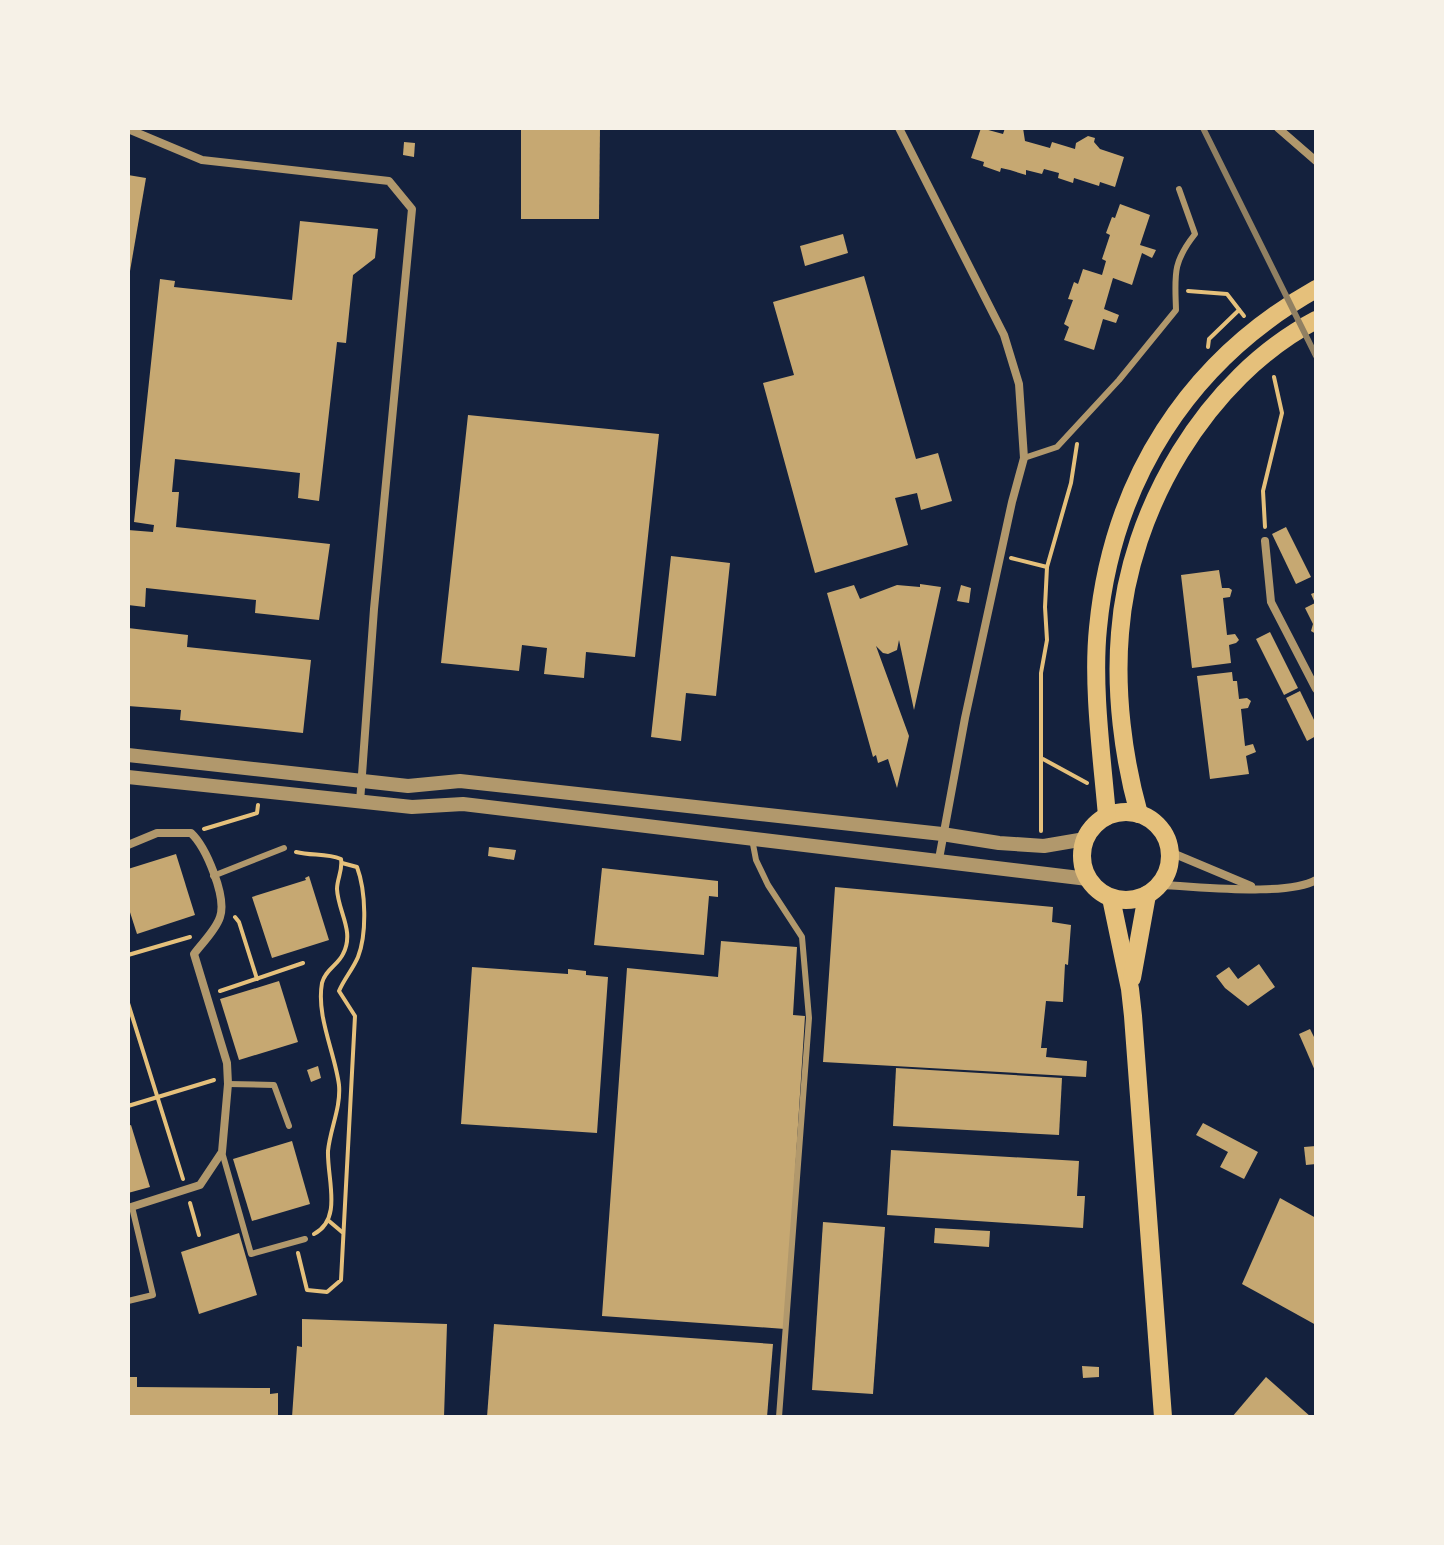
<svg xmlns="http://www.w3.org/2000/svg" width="1444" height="1545" font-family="'Noto Sans',sans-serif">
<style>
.building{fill:#c6a872}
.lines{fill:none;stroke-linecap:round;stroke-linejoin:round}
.path{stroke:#e5c07b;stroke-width:4}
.service{stroke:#b1986c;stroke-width:6}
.minor{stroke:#b1986c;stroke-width:8}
.tertiary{stroke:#b1986c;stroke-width:14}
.primary{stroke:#e5c07b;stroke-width:18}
.rail{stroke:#918062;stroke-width:6}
</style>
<rect width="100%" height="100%" fill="#14213d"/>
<g class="building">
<path d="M521,128h79l-1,91h-78z"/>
<path d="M981,128l22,6 2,-6h18l2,13 25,7 2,-6 23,7 1,-6 12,-7 7,2 -1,4 6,7 24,8 -9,30 -15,-5 -1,4 -25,-8 -1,5 -15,-5 1,-5 -15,-4 -2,5 -16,-4v5l-16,-5 -9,-2 -1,4 -17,-6 1,-4 -13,-4z"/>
<path d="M404,142l11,1 -1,14 -11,-2z"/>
<path d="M128,175l18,3 -16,93h-2z"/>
<path d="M1120,204l30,11 -10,30 16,5 -4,8 -10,-5 -10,32 -19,-7 -9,31 15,6 -3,8 -13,-4 -9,31 -30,-10 5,-13 -5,-3 9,-24 -5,-1 6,-17 4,2 5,-15 19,6 4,-14 -4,-2 8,-24 -4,-2 6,-16 3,1z"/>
<path d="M300,221l78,8 -3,29 -22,17 -7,68 -9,-1 -18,159 -21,-3 2,-25 -125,-14 -3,33h7l-3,35 154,17 -11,76 -64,-7 1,-13 -110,-12 -1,19 -17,-2v-75l25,2 1,-7 -20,-3 26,-243 15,2 -1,6 118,13z"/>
<path d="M843,234l5,19 -43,13 -5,-20z"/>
<path d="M864,276l52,183 22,-6 14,48 -31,9 -4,-17 -22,5 13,47 -93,28 -52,-190 31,-8 -21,-73z"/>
<path d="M468,415l191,19 -24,223 -49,-5 -2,26 -40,-4 3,-26 -25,-3 -3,26 -78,-8z"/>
<path d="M1286,527l25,50 -15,7 -24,-50z"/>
<path d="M671,556l59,7 -14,133 -30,-3 -5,48 -30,-4z"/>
<path d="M1219,570l3,18h7l3,2 -2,7 -7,1 4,37 8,-1 4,6 -3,3 -7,2 2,18 -39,5 -11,-93z"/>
<path d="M920,584l21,3 -27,123 -15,-70 -2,10 -9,4 -5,-1 -7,-7 33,90 -12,52 -9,-29 -10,4 -2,-8 -3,2 -46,-164 27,-8 6,14 37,-14 23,2z"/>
<path d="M961,585l10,3 -2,15 -12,-2z"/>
<path d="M1316,592v42l-5,-3 2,-7 -8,-16 10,-5 -4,-9z"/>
<path d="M128,628l60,7 -1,12 124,13 -8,73 -123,-13 1,-10 -53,-4z"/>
<path d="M1270,632l28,56 -14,7 -28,-56z"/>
<path d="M1232,672l1,9h4l2,18 8,-1 4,3 -3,7 -7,1 4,37 8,-2 3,8 -10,4 3,18 -39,5 -13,-103z"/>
<path d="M1300,691l16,33v12l-9,5 -21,-43z"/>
<path d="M489,847l27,3 -2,10 -26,-4z"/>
<path d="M176,854l19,61 -58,19 -9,-28v-37z"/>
<path d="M602,868l116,13v16l-9,-1 -5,59 -110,-10z"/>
<path d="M309,876l20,64 -57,18 -20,-61 54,-17 -1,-2z"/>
<path d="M835,887l218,20 -1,15 19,3 -3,40 -3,-1 -2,38 -17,-1 -5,47h6l-1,9 41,4 -1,16 -263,-15z"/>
<path d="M721,941l76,6 -4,68 12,1 -20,313 -183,-13 25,-348 91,9z"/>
<path d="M1259,964l16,23 -27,19 -23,-18 -9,-12 13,-9 9,12z"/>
<path d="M472,967l96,7v-5l18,2v4l22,2 -11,156 -136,-9z"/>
<path d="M279,981l19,61 -59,18 -19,-61z"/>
<path d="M1310,1029l6,12v32l-17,-39z"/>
<path d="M318,1066l3,12 -10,4 -4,-12z"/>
<path d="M896,1068l166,10 -3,57 -166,-9z"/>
<path d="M1203,1123l55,29 -14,27 -24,-12 8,-15 -32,-17z"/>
<path d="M131,1125l19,62 -22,6v-67z"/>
<path d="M292,1141l18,63 -58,17 -19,-62z"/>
<path d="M1316,1146v18l-10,1 -2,-18z"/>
<path d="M891,1150l188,11 -2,35h8l-2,32 -196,-13z"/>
<path d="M1280,1198l36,20v107l-74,-41z"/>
<path d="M823,1222l62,5 -12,167 -61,-4z"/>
<path d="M935,1228l55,3 -1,16 -55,-4z"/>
<path d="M239,1233l18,62 -58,19 -18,-62z"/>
<path d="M302,1319l145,5 -3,93h-152l5,-71 5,1z"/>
<path d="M494,1324l279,20 -6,73h-280z"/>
<path d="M1082,1366l17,1v10l-16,1z"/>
<path d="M128,1377h9v10l133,1v6l8,-1v24h-150z"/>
<path d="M1266,1377l45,40h-79z"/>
</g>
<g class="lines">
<g class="path">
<path d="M1188,291l39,3 17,22"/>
<path d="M1208,347l1,-8 30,-29"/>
<path d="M1265,527l-2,-36 19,-78 -8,-36"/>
<path d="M1011,558l36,9"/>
<path d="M1043,759l44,24"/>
<path d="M204,829l53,-16 1,-8"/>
<path d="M1041,831v-158l6,-33 -2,-33 2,-40 24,-84 6,-39"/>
<path d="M296,852c16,4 30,1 45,7 2,11 -4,20 -4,30 1,23 18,42 6,65 -5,11 -18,16 -21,29 -6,33 13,70 17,102 2,23 -9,44 -11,66 -1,28 15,68 -14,83"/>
<path d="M235,917l4,5 18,57"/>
<path d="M128,955l62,-18"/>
<path d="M220,991l83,-28"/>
<path d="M128,1003l55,176"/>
<path d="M128,1106l86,-26"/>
<path d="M190,1203l9,32"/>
<path d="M329,1221l13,11"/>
<path d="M298,1253l9,37 20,2 14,-12 14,-264 -16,-25c5,-12 14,-22 19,-34 9,-23 8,-66 -1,-90l-15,-4"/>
</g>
<g class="service">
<path d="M1024,458l33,-11 62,-67 57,-70c-1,-35 -4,-47 19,-76l-16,-45"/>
<path d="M752,839l4,21 12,25 34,52 7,81 -30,399"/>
<path d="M213,876l71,-28"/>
<path d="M228,1084l46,1 15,41"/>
<path d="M222,1152l29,102 54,-15"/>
<path d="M128,1301l25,-6 -21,-88"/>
</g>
<g class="minor">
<path d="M899,128l105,207 15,49 5,74 -12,44 -47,216 -26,141"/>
<path d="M1278,128l38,33"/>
<path d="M128,129l74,31 187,21 23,28 -38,400 -14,193"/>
<path d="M1265,541l6,61 45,87"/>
<path d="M128,845l29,-12h34c15,14 36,64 29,84 -4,13 -18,26 -26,37l33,109 1,21 -6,68 -22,33 -72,23"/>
<path d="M1170,852l81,34"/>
<path d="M1160,885c37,1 126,12 156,-5"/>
</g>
<g class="tertiary">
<path d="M128,755l280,31 52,-5 482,53 57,9 45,3 41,-7"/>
<path d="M128,777l284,30 51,-3 625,75"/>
</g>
<g class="primary">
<circle cx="1126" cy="856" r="44"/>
<path d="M1139,814c-16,-57 -24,-122 -19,-181 9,-123 86,-255 196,-313"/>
<path d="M1107,816c-5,-59 -15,-130 -9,-188 14,-147 90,-267 218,-339"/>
<path d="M1111,898l19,91 3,27 30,401"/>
<path d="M1132,978l15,-83"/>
</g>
<path class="rail" d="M1203,128l113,228"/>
</g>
<rect width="1444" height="1545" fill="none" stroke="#f6f1e7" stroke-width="260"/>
</svg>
